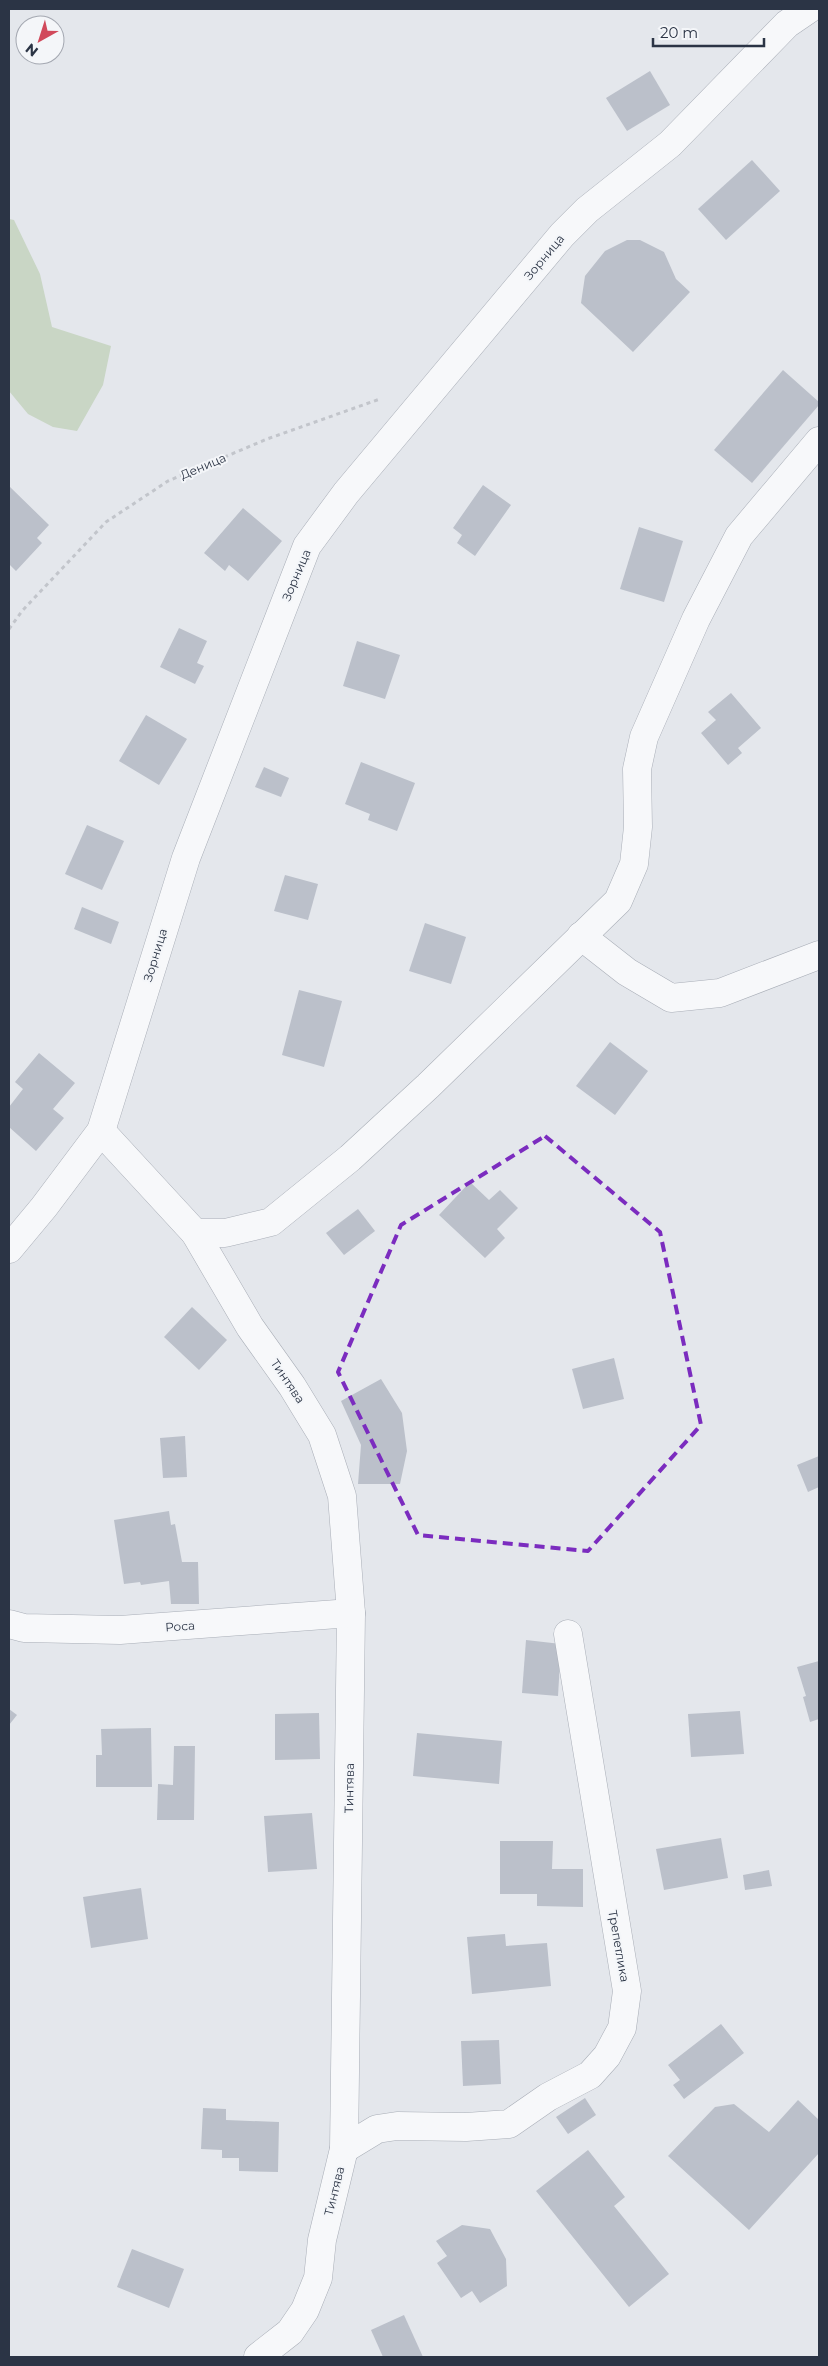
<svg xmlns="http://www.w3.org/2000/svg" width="828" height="2366" font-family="Montserrat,sans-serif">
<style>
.green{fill:#c9d6c5}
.building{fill:#bbc0ca}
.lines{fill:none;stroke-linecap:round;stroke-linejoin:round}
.minor-casing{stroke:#a9aeb7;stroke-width:29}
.path{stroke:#c2c5cb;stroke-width:3;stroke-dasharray:4 4;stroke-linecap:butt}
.minor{stroke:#f7f8fa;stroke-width:28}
.marked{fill:none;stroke:#7b2cbf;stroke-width:4;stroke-dasharray:10 6;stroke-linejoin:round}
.labels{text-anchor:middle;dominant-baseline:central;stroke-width:4;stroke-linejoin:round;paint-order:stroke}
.street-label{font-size:12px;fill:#2b3445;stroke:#f4f6f9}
</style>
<rect width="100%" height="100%" fill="#e4e7ec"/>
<path class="green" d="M9,219l5,1 26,54 12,53 59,19 -8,39 -26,46 -24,-4 -25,-13 -19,-23z"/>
<g class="building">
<path d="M650,71l20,34 -43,26 -21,-33z"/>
<path d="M752,160l28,31 -54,49 -28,-31z"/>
<path d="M627,240h13l24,12 12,27 14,13 -57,60 -52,-49 4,-27 20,-25z"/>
<path d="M783,370l36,32v3l-67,78 -38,-33z"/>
<path d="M483,485l28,20 -36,51 -18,-13 5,-8 -9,-7z"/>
<path d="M9,486l40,39 -12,13 5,5 -26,28 -7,-7z"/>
<path d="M243,508l39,33 -34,40 -19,-16 -4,6 -21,-18z"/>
<path d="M639,527l44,14 -19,61 -44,-13z"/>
<path d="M179,628l28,13 -10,22 7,3 -9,18 -35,-17z"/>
<path d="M357,641l43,14 -15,44 -42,-13z"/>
<path d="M731,693l30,35 -23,20 4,5 -14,12 -27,-32 15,-13 -8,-8z"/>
<path d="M146,715l41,24 -28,46 -40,-24z"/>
<path d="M361,762l54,21 -18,48 -29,-11 2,-6 -25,-10z"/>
<path d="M264,767l25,11 -8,19 -26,-10z"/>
<path d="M87,825l37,16 -22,49 -37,-16z"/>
<path d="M285,875l33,9 -10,36 -34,-9z"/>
<path d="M82,907l37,15 -8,22 -37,-15z"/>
<path d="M425,923l41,14 -15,47 -42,-13z"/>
<path d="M299,990l43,11 -18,66 -42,-12z"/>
<path d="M610,1042l38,29 -33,44 -39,-29z"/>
<path d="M39,1053l36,30 -22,26 11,9 -28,33 -27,-24v-20l14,-18 -8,-7z"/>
<path d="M470,1182l19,18 11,-10 18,18 -21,21 8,9 -20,20 -46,-43z"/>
<path d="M358,1209l17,22 -31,24 -18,-22z"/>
<path d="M192,1307l35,33 -28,30 -35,-33z"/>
<path d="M614,1358l10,41 -41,10 -11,-40z"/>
<path d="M381,1379l21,34 5,38 -7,33h-42l3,-39 -20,-44z"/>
<path d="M185,1436l2,41 -24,1 -3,-40z"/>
<path d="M819,1456v31l-11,5 -11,-27z"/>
<path d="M169,1511l2,14 4,-1 7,38h16l1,42h-28l-2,-23 -28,4 -1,-3 -16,2 -10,-64z"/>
<path d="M526,1640l35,4 -3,52 -36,-3z"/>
<path d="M819,1661v58l-9,3 -7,-25 3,-1 -9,-29z"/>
<path d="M9,1709l8,6 -8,10z"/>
<path d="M740,1711l4,43 -53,3 -3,-43z"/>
<path d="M319,1713l1,46 -45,1v-46z"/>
<path d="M151,1728l1,59h-56v-32h6l-1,-26z"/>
<path d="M417,1733l85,8 -3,43 -86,-8z"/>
<path d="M174,1746h21l-1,74h-37l1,-36 15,1z"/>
<path d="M312,1813l5,56 -49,3 -4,-56z"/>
<path d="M721,1838l7,40 -64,12 -8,-41z"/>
<path d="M500,1841h53l-1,28h31v38l-46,-1v-12h-37z"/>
<path d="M769,1870l3,16 -27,4 -2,-15z"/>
<path d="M141,1888l7,51 -57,9 -8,-51z"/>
<path d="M505,1934l1,12 41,-3 4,43 -79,8 -5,-57z"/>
<path d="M721,2024l23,29 -60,46 -11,-14 7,-5 -12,-15z"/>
<path d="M499,2040l2,44 -38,2 -2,-45z"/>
<path d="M585,2098l11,17 -28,19 -12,-17z"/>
<path d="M798,2100l21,20v33l-70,77 -81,-74 47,-49 19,-3 35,28z"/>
<path d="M203,2108l23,1v11l53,2 -1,50 -39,-1v-13h-17v-8l-21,-1z"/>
<path d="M588,2150l37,47 -11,9 55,68 -40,33 -93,-116z"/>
<path d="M462,2225l28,4 16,30 1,27 -27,17 -8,-12 -11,7 -24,-35 10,-7 -11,-15z"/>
<path d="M132,2249l52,20 -15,39 -52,-21z"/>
<path d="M404,2315l19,42h-40l-12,-27z"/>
</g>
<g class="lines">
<defs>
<g id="minor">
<path d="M581,936l46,36 44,26 49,-5 99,-38"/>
<path d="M101,1131l94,102h30l46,-11 79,-64 78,-72 190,-185 16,-37 4,-37 -1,-58 7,-32 52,-118 43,-83 80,-95"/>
<path d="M195,1233l55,94 42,59 30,49 20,61 9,117 -7,536 -22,91 -4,38 -13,32 -15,22 -32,25"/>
<path d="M9,1249l35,-42 57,-76 85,-273 121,-312 39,-53 216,-258 25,-25 83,-66 117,-120 22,-15"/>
<path d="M9,1624l15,4 96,2 231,-17"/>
<path d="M344,2149l33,-20 20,-3 69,1 43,-3 39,-27 42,-22 17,-19 15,-28 5,-37 -59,-357"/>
</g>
</defs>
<use href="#minor" class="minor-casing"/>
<path class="path" d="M9,629l13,-18 84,-89 62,-41 99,-42 113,-40"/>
<use href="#minor" class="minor"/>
</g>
<path class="marked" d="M545,1136l115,96 41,193 -113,126 -170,-16 -80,-163 63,-147z"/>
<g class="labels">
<g class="street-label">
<text transform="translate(544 257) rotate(-50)">Зорница</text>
<text transform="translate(203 466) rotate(-23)">Деница</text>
<text transform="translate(296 575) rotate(-67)">Зорница</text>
<text transform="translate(155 955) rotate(-73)">Зорница</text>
<text transform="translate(288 1381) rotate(56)">Тинтява</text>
<text transform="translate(180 1626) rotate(-4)">Роса</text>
<text transform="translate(349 1788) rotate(-89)">Тинтява</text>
<text transform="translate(619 1946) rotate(80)">Трепетлика</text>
<text transform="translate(334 2191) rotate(-76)">Тинтява</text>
</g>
</g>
<rect width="828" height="2366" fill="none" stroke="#2b3445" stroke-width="20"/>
<g transform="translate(40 40) rotate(219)"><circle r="24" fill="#f4f6f9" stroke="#a4a8b1"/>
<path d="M0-4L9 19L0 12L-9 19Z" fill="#d1495b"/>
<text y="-8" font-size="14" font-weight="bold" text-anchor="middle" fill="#2b3445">N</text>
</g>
<path d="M653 38v8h111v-8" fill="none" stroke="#2b3445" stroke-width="2.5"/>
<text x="660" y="38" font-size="15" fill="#2b3445" stroke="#f4f6f9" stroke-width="4" paint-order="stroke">20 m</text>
</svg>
